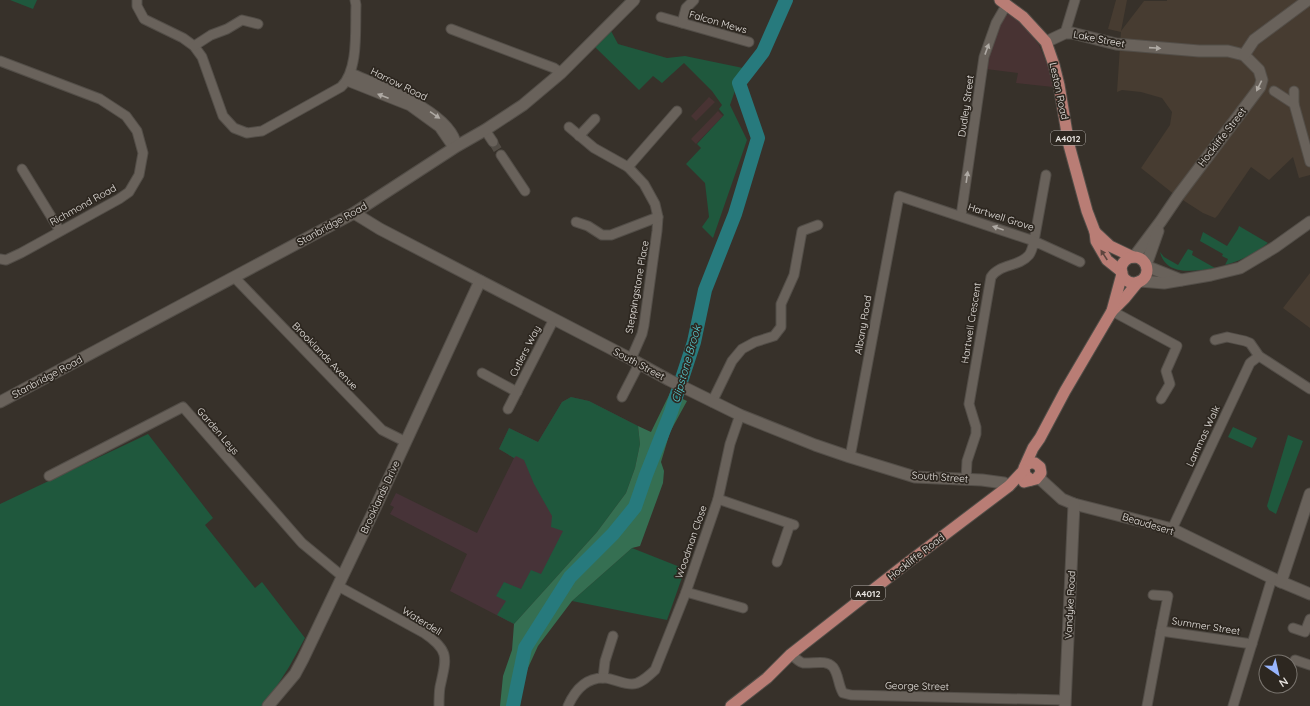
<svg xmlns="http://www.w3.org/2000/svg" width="1310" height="706" font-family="Quicksand,sans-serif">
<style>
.built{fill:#473c31}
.industrial{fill:#483333}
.education{fill:#473338}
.green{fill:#1f583d}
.forest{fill:#356f52}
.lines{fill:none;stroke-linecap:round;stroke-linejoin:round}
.river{stroke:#277a7d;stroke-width:14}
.minor-tunnel{stroke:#524c45;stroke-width:9;stroke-dasharray:9 4.5;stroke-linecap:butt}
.minor-casing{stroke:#534e48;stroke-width:11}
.tertiary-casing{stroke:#534e48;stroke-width:13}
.primary-casing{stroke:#534e48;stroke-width:13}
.minor{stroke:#69625b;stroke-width:9}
.tertiary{stroke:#69625b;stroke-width:11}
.primary{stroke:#b97d75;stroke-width:11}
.oneway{fill:#afaaa4}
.oneway2{fill:#5e453e}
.labels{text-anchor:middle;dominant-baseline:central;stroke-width:3.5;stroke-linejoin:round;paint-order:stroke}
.shield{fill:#2d2720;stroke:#b0aba6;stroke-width:1}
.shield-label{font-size:9px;font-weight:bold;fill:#e8e4e0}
.street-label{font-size:10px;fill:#e8e4e0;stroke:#2d2720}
.water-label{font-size:11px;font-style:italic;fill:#5bd3d8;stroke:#2d2720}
</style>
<rect width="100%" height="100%" fill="#37312a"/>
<g class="built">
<path d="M1116,0h11l-6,31 23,-30h23v-1h143v175l-11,3 -6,-21 -24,23 -18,-13 -33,48 -3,3 -12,-5 -28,-18 -34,-27 29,-43 2,-13 -10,-14 -21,-6 -19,-2 -5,2 4,-60 -13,-3z"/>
<path d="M1310,273v55l-27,-20z"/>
</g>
<g class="industrial">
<path d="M1011,14l7,4 12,15 9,12 10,24 4,18 -37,-4 2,-10 -32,-4 2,-13 13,-37 5,-4z"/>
<path d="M709,97l6,5 -19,19 -5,-5z"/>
<path d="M718,111l5,5 -27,28 -5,-5z"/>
</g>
<path class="education" d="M571,397l18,4 49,25 -124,198 -64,-33 17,-37 -77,-40 4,-7 -4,-2 6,-12 81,40 37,-75 -15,-9 10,-21 29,14 24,-40z"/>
<g class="green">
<path d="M10,0h27l-4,9z"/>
<path d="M611,31l7,13 49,14 18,-2 58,12 -13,37 17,35 -34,98 -11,-11 7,-10 -4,-34 -19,-19 15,-16 -4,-4 27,-29 -5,-6 3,-4 -10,-14 -28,-28 -22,20 -9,-7 -14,14 -44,-43z"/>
<path d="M1239,226l29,17c-12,10 -28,18 -43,22l3,-6 -6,-3 1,-2 -23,-13 3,-9 24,14 11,-17z"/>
<path d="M1188,249l5,2 -1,4 23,13c-19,3 -49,9 -55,-16l4,5 14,8z"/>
<path d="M571,397l18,4 49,25 2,18 -5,24 -9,25 -29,39 -83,92 -17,-9 9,-14 -10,-5 8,-14 17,7 10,-19 10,4 22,-43 -12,-4 1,-11 -18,-32 -10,-24 -8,-4 -2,2 -15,-9 10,-21 29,14 24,-40z"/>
<path d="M1233,427l24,11 -5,10 -24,-11z"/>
<path d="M148,434l65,84 -8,7 50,63 7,-6 43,56 -16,29 -25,39h-264v-202z"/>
<path d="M1288,435l15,6 -27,73 -7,-4 -2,-4z"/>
<path d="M632,548l53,21 -18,51 -95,-19z"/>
</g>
<path class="forest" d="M670,393l17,8 -17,31 -9,30 3,9 -1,12 -23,63 -8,2 -60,53 -34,45 -16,35 -2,25h-20l3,-30 9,-26 2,-26 83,-92 29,-39 9,-25 5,-24 -2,-18 13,6z"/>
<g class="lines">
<path class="river" d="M513,706l12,-58 45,-71 43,-43 22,-27 11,-32 25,-63 23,-70 11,-52 30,-76 23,-76 -19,-55 24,-31 23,-52"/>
<path class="minor-tunnel" d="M493,142l8,13"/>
<defs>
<g id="minor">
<path d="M137,0v6l7,13 39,19 11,8 8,11 21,59 11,12 13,5 15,-2 79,-44c18,-17 14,-58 15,-82l-1,-5"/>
<path d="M661,17l88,25"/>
<path d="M682,23l4,-15 8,-8"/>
<path d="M451,29l103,39 7,5"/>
<path d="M1065,33l10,-33"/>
<path d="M194,46l17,-11 16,-6 15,-9 16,4"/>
<path d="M0,61l100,38 26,17 11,15 6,22 -4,22 -10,17 -10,7 -98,54 -15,7 -6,-1"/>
<path d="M347,81l63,25 29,21 11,16 7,3c-5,-35 -77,-60 -106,-73"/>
<path d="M1274,91l20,13 16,58"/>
<path d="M1294,91v13"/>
<path d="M569,127l25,21 34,19 16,17 11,20 3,13 -1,14 -13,94 -2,9 -11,25"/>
<path d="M485,130l8,12"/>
<path d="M579,136l16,-17"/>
<path d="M501,155l24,36"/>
<path d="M628,167l49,-56"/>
<path d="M22,169l38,62"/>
<path d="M961,216l23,-159 12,-34 11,-19"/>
<path d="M576,222l12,4 14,9h9l47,-18"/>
<path d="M234,277l148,153 24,12"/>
<path d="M1112,311l65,35 -11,25 4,13 -9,15"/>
<path d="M1215,340l12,-3 18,4 5,2 9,13 51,33"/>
<path d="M482,373l35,19"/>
<path d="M622,397l17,-33"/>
<path d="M712,402l20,-41 10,-12 13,-7 19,-6 7,-9v-23l13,-29 8,-44 16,-6"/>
<path d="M508,409l46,-90"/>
<path d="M850,457l49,-261 135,45 12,-66"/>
<path d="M49,476l134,-69 119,136 40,33"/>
<path d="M966,480l1,-19 9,-27v-7l-7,-23 22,-127c8,-13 28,-10 38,-22 3,-4 4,-9 5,-14l46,21"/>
<path d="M718,499l76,26"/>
<path d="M1172,529l78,-166 9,-7"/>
<path d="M777,562l13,-38"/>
<path d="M338,586l86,47c27,18 22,26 16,54 -1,6 -1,13 -1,19"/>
<path d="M686,592l57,16"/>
<path d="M1153,595l15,1 -7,35"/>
<path d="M1293,628l12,4 5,-13"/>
<path d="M791,654c3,3 8,8 12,9 10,1 23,-4 30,4 6,8 5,18 10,26l8,2 214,5"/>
<path d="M1295,660l15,5"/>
<path d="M603,678l2,-17 8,-25"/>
<path d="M568,706c7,-16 18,-29 37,-28 9,1 18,6 27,6 9,0 17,-9 23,-14l31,-78 32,-93 12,-55 10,-29"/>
<path d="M1147,706l14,-75 91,13"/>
<path d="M1233,706l39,-128"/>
</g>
<g id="tertiary">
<path d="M1046,42l19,-9h7l44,11 83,7h29l16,4 15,15 3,10 -2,7 -82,109 -17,25 -27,36"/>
<path d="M1244,55l10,-15 54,-40"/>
<path d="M354,213l26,16 251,130 38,21 71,35 75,30 35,12 65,20 67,3 22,3 5,3"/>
<path d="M1146,265l12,-34"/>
<path d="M1146,266l35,14"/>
<path d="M1140,281l24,2 47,-8 29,-7 35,-21 35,-25"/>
<path d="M0,402l354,-189 103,-67 28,-16 38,-25 38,-32 73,-73"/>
<path d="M1039,478l23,21 12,5 98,25 100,49 38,16"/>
<path d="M1281,582l29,-88"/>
<path d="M268,706l27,-32 8,-15 75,-157 102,-221"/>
<path d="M1065,706l9,-202"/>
</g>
<g id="primary">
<path d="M1000,0l23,17 23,25 8,23 5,20 10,60 18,66 8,21 1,9 11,19 15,12"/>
<path d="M1095,232l15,14 23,11"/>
<circle cx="1134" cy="270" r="13"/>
<path d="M1112,311l13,-13 13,-16"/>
<path d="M1031,480l-6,-5 -1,-7 9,-20 7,-10 25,-47 47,-80 10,-37"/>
<path d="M1024,482l12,-3 5,-6 -1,-6 -5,-4h-5l-4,2"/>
<path d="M731,706l36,-28 24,-24 111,-87 107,-81 15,-16"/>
</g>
</defs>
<use href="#minor" class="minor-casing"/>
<use href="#tertiary" class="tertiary-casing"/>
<use href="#primary" class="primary-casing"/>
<use href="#minor" class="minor"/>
<use href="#tertiary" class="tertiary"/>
<use href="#primary" class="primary"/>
</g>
<defs><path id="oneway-solid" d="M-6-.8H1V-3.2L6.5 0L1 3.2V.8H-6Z"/></defs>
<g class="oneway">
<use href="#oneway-solid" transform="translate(1155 48) rotate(4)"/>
<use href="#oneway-solid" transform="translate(987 49) rotate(-70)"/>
<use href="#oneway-solid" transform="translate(1259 86) rotate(116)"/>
<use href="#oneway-solid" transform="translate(383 96) rotate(-159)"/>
<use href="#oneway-solid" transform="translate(435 115) rotate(34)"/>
<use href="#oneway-solid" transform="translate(967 177) rotate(-82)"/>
<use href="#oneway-solid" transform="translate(998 228) rotate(-161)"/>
</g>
<use class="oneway2" href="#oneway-solid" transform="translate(1104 255) rotate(-123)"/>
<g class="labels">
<g class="shield">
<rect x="1051" y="131" width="34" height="14" rx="3"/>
<rect x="851" y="586" width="34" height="14" rx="3"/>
</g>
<g class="shield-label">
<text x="1068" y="138">A4012</text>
<text x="868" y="593">A4012</text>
</g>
<g class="street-label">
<text transform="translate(718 22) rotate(16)">Falcon Mews</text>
<text transform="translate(1099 39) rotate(11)">Lake Street</text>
<text transform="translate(399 84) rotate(26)">Harrow Road</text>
<text transform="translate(1059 91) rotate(78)">Leston Road</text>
<text transform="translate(966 106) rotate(-82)">Dudley Street</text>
<text transform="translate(1222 137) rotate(-52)">Hockliffe Street</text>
<text transform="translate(83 205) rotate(-29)">Richmond Road</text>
<text transform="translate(1001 217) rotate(18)">Hartwell Grove</text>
<text transform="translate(332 224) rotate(-29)">Stanbridge Road</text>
<text transform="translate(637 287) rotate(-80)">Steppingstone Place</text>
<text transform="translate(971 323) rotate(-81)">Hartwell Crescent</text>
<text transform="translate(863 325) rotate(-80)">Albany Road</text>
<text transform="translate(525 351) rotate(-63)">Cutlers Way</text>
<text transform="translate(325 356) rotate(46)">Brooklands Avenue</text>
<text transform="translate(639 364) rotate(28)">South Street</text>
<text transform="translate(47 377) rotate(-28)">Stanbridge Road</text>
<text transform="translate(218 431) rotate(49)">Garden Leys</text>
<text transform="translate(1203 436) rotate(-65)">Lammas Walk</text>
<text transform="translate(940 477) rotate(4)">South Street</text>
<text transform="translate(380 497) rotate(-65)">Brooklands Drive</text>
<text transform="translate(1148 524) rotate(17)">Beaudesert</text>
<text transform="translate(691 542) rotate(-71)">Woodman Close</text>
<text transform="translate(916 557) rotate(-38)">Hockliffe Road</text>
<text transform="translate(1070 605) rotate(-87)">Vandyke Road</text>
<text transform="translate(422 621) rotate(32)">Waterdell</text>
<text transform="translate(1206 626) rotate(9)">Summer Street</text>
<text transform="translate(917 686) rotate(1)">George Street</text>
</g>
<g class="water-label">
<text transform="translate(686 364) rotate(-74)">Clipstone Brook</text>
</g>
</g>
<g transform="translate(1278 674) rotate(146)"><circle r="19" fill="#2d2720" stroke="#78736d"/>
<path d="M0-3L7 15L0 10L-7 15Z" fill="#98b5fd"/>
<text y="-6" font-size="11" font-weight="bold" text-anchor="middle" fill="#e8e4e0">N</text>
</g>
</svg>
